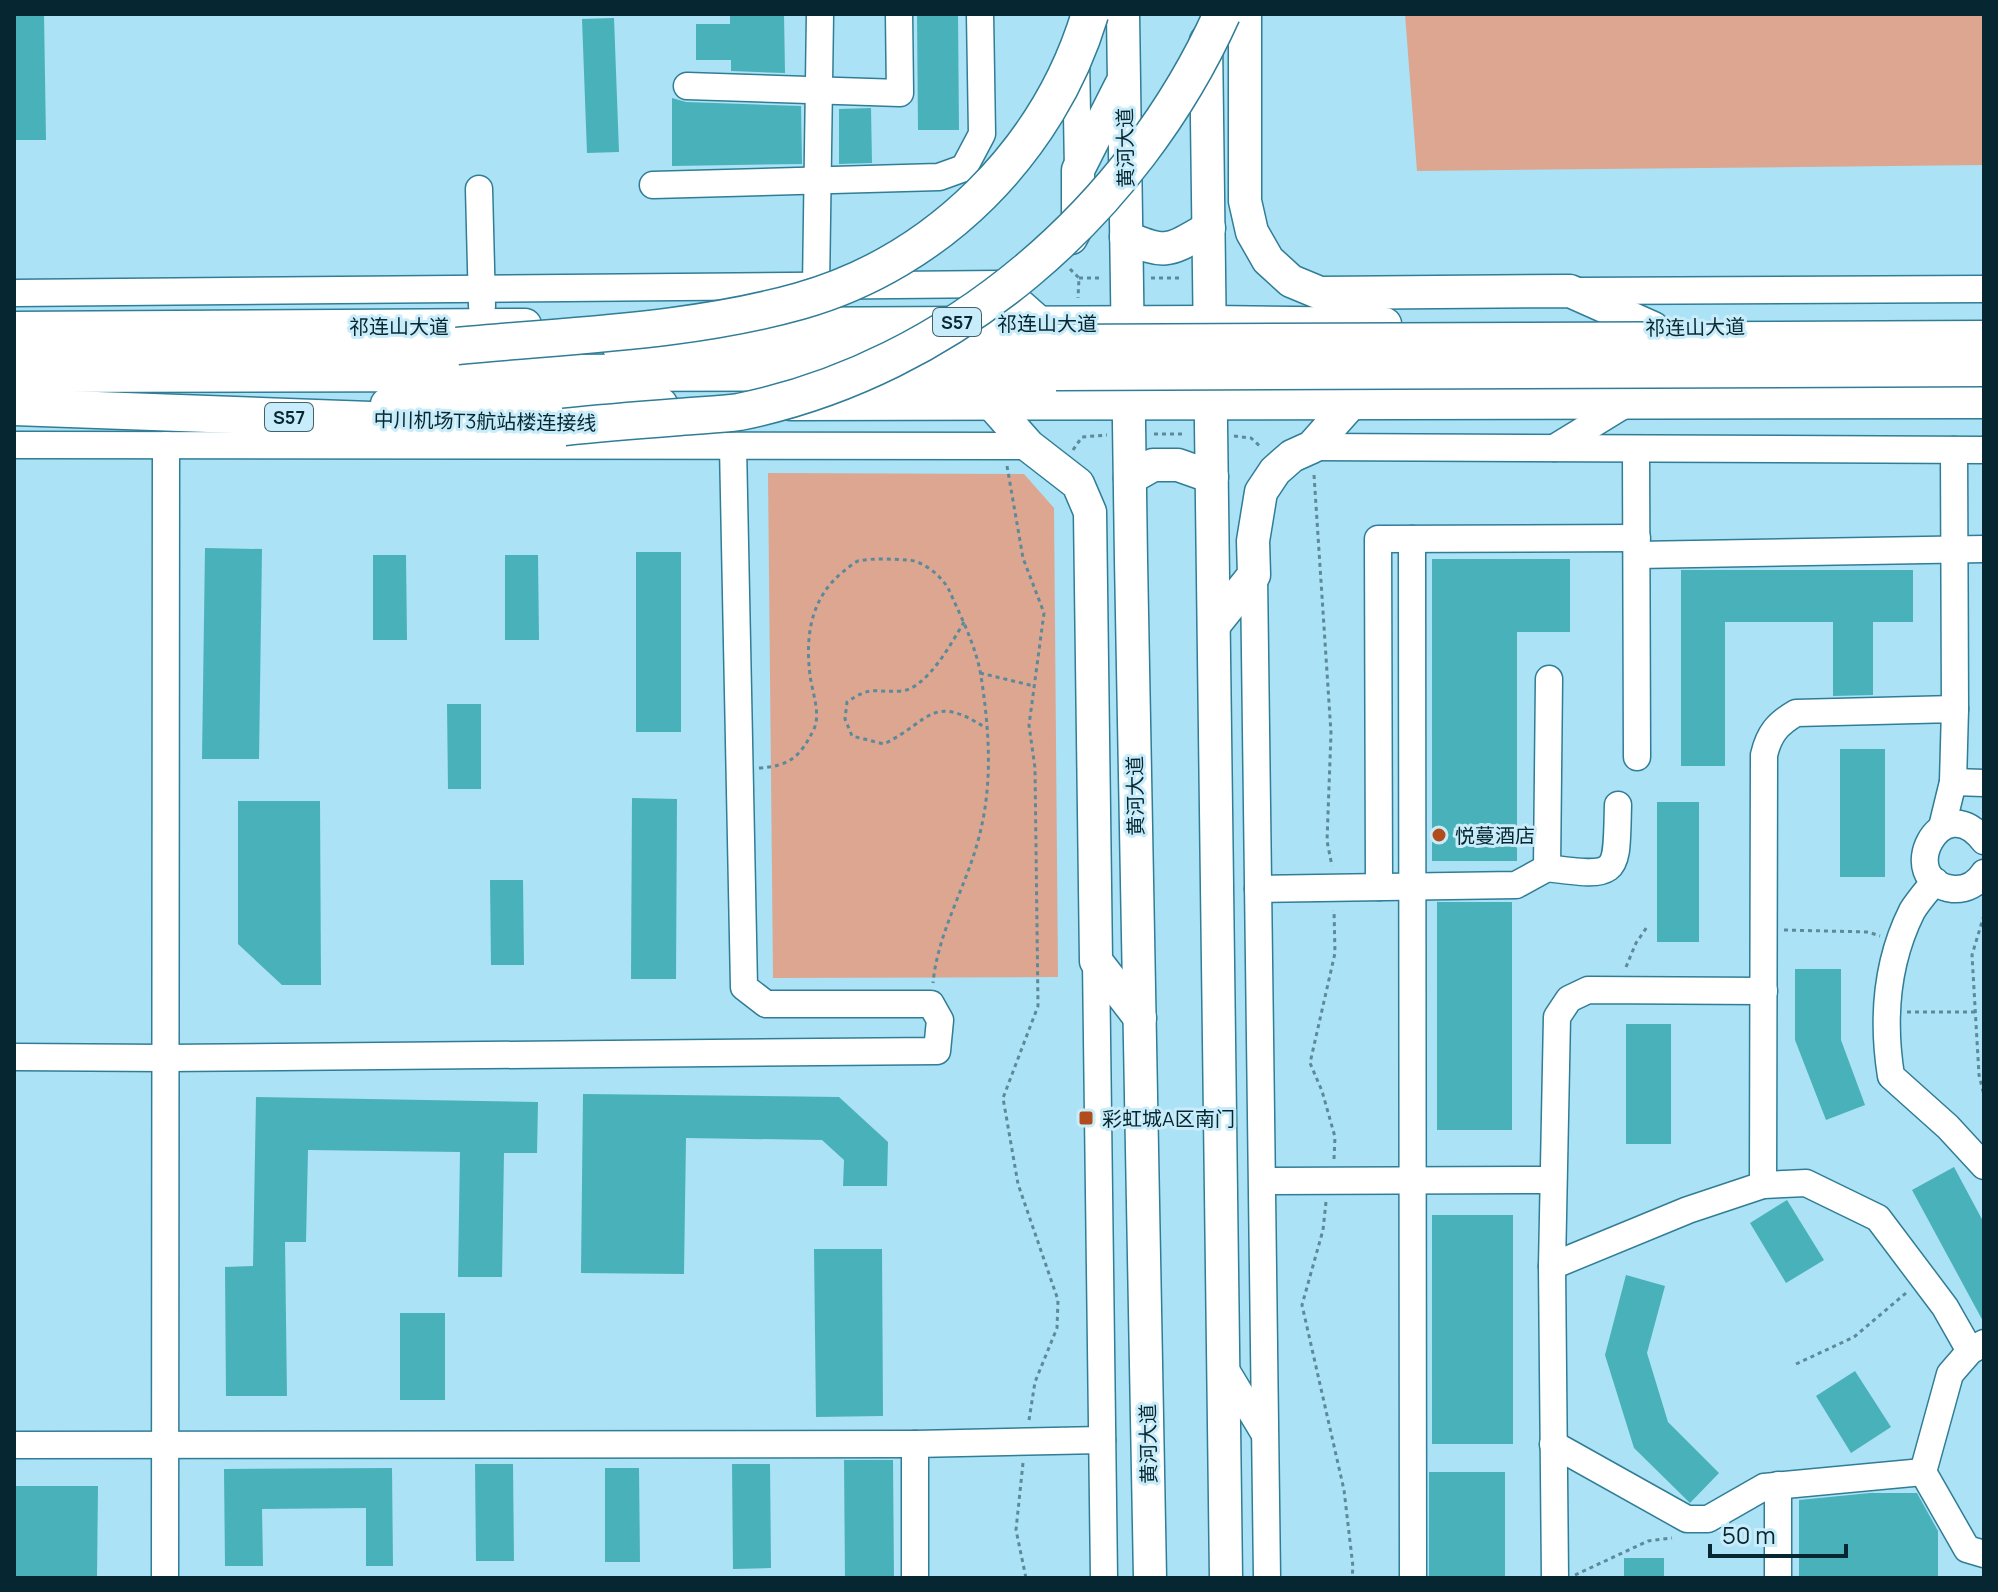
<svg xmlns="http://www.w3.org/2000/svg" width="1998" height="1592" font-family="Manrope,'Noto Sans SC',sans-serif">
<style>
.green{fill:#dca691}
.building{fill:#49b1b9}
.lines{fill:none;stroke-linecap:round;stroke-linejoin:round}
.minor-casing{stroke:#307d96;stroke-width:29}
.major-casing{stroke:#307d96;stroke-width:35}
.highway-casing{stroke:#307d96;stroke-width:39}
.path{stroke:#5d8a99;stroke-width:3;stroke-dasharray:4 4;stroke-linecap:butt}
.minor{stroke:#fff;stroke-width:26}
.major{stroke:#fff;stroke-width:32}
.highway{stroke:#fff;stroke-width:36}
.highway-bridge-casing{stroke:#307d96;stroke-width:39;stroke-linecap:butt}
.highway-bridge{stroke:#fff;stroke-width:36}
.poi-dot{fill:#b14c1c;stroke:#c8ecf9;stroke-width:3}
.labels{text-anchor:middle;dominant-baseline:central;stroke-width:6;stroke-linejoin:round;paint-order:stroke}
.shield{fill:#c8ecf9;stroke:#40626d;stroke-width:2}
.shield-label{font-size:18px;font-weight:bold;fill:#062731}
.street-label{font-size:20px;fill:#062731;stroke:#c8ecf9}
.poi-label{font-size:20px;fill:#062731;stroke:#c8ecf9;text-anchor:start}
</style>
<rect width="100%" height="100%" fill="#abe2f6"/>
<g class="green">
<path d="M1405,14h579v151l-567,6z"/>
<path d="M768,473l256,1 30,34 4,469 -285,1z"/>
</g>
<g class="building">
<path d="M14,14h30l2,126h-32z"/>
<path d="M730,14h54l1,59 -54,-2v-11h-35v-36h34z"/>
<path d="M917,14h41l1,116h-41z"/>
<path d="M614,18l5,134 -32,1 -5,-134z"/>
<path d="M672,98l14,4 115,4 1,58 -130,2z"/>
<path d="M871,108l1,55 -33,1v-55z"/>
<path d="M205,548l57,1 -3,210h-57z"/>
<rect x="636" y="552" width="45" height="180"/>
<path d="M373,555h33l1,85h-34z"/>
<path d="M505,555h33l1,85h-34z"/>
<path d="M1432,559h138v73h-53v229h-85z"/>
<path d="M1681,570h232v52h-40v73l-40,1v-74h-108v144h-44z"/>
<path d="M447,704h34v85h-33z"/>
<rect x="1840" y="749" width="45" height="128"/>
<path d="M632,798l45,1 -1,180h-45z"/>
<path d="M238,801h82l1,184h-39l-44,-41z"/>
<rect x="1657" y="802" width="42" height="140"/>
<path d="M490,880h33l1,85h-33z"/>
<rect x="1437" y="902" width="75" height="228"/>
<path d="M1795,969h46v71l24,65 -39,15 -31,-80z"/>
<rect x="1626" y="1024" width="45" height="120"/>
<path d="M583,1094l256,3 49,45 -1,44h-44l1,-26 -22,-20 -136,-2 -2,136 -103,-1z"/>
<path d="M256,1097l282,5 -1,51h-33l-2,124h-44l2,-125 -152,-2 -2,92h-21l2,154h-61l-1,-129 28,-1z"/>
<path d="M1954,1167l30,56v100l-72,-133z"/>
<path d="M1787,1200l37,60 -38,23 -36,-60z"/>
<rect x="1432" y="1215" width="81" height="229"/>
<path d="M814,1249h68l1,167 -67,1z"/>
<path d="M1626,1275l39,11 -18,67 21,69 51,51 -29,30 -56,-55 -29,-93z"/>
<rect x="400" y="1313" width="45" height="87"/>
<path d="M1855,1371l36,56 -40,26 -35,-57z"/>
<path d="M844,1460h49l1,118h-49z"/>
<path d="M475,1464h38l1,97h-38z"/>
<path d="M732,1464h38l1,104 -38,1z"/>
<path d="M392,1468l1,98h-27v-58l-104,1 1,57h-38l-1,-97z"/>
<path d="M605,1468h34l1,94h-35z"/>
<rect x="1429" y="1472" width="76" height="106"/>
<path d="M14,1486h84l-1,92h-83z"/>
<path d="M1870,1493h47l21,38v47h-139v-78z"/>
<rect x="1624" y="1558" width="40" height="20"/>
</g>
<g class="lines">
<defs>
<g id="minor">
<path d="M1076,58l2,112"/>
<path d="M687,86l213,7 -1,-79"/>
<path d="M653,185l286,-8 25,-9 18,-34 -2,-120"/>
<path d="M479,189l3,117"/>
<path d="M816,287l4,-273"/>
<path d="M1576,291l408,-2"/>
<path d="M14,293l986,-9 44,39"/>
<path d="M14,445l1015,1"/>
<path d="M1312,447l672,3"/>
<path d="M1554,448l75,-46"/>
<path d="M1636,449l1,308"/>
<path d="M1954,450l1,259"/>
<path d="M1412,539l1,1039"/>
<path d="M1637,555l347,-6"/>
<path d="M1254,575l13,1003"/>
<path d="M1953,782l31,1"/>
<path d="M1984,841c-43,-56 -91,41 -31,48 13,1 24,-5 31,-16"/>
<path d="M1547,868c74,10 69,7 71,-63"/>
<path d="M1935,881c-8,10 -17,20 -23,30 -26,52 -30,108 -21,165l57,51 36,39"/>
<path d="M1379,887l-1,-348 259,-1"/>
<path d="M1258,889l258,-4 31,-17 2,-189"/>
<path d="M1096,961l8,617"/>
<path d="M14,1057l151,1 772,-7 3,-31 -9,-16h-165l-22,-17 -11,-541"/>
<path d="M1263,1181l290,-1"/>
<path d="M1763,1185l1,-430c5,-21 13,-31 32,-42l159,-4 -2,73 -11,45"/>
<path d="M1552,1266l136,-56 75,-25 43,-2 72,35 67,89 25,44"/>
<path d="M1984,1343l-14,8 -20,23 -27,98 44,77 17,5"/>
<path d="M1223,1365l41,68"/>
<path d="M915,1444v134"/>
<path d="M1553,1444l134,75h21l56,-32 159,-15"/>
<path d="M14,1445l901,-1 187,-4"/>
<path d="M1778,1485v93"/>
<path d="M165,1578l1,-1133"/>
<path d="M1555,1578l-3,-312 5,-249 12,-18 19,-9 176,1"/>
</g>
<g id="major">
<path d="M1123,14l8,546 19,1018"/>
<path d="M1245,14v187l7,31 16,28 23,21 29,12 250,-2 83,37"/>
<path d="M1206,41l20,1537"/>
<path d="M1126,237c42,19 44,13 83,-9"/>
<path d="M1071,238l7,-13v-55l43,-85"/>
<path d="M739,324l472,-2 174,2"/>
<path d="M14,328l511,-3"/>
<path d="M991,403l38,43 49,38 12,28 6,449 44,57"/>
<path d="M387,404h274"/>
<path d="M791,404l1193,-2"/>
<path d="M1130,478l23,-13h25l34,12"/>
<path d="M1214,625l40,-50 -1,-34 8,-49 14,-21 17,-15 20,-9 40,-45"/>
</g>
<g id="highway">
<path d="M620,345l436,-2"/>
<path d="M14,347l474,-2"/>
<path d="M14,374l1042,-2"/>
<path d="M14,407l550,20"/>
</g>
</defs>
<use href="#minor" class="minor-casing"/>
<use href="#major" class="major-casing"/>
<use href="#highway" class="highway-casing"/>
<g class="path">
<path d="M1070,269l9,9 -1,20"/>
<path d="M1079,278h24"/>
<path d="M1151,278h32"/>
<path d="M1154,434h32"/>
<path d="M1234,436l17,2 11,10"/>
<path d="M1073,450l9,-13 25,-2"/>
<path d="M1007,466l16,92 21,55 -15,112 6,43 3,238 -35,92 15,86 40,116 -1,28 -22,54 -6,38"/>
<path d="M1314,475l17,258 -4,108 5,25"/>
<path d="M964,622c-12,20 -37,67 -63,69 -28,2 -29,-6 -54,11l-2,17 7,17 32,8c48,-24 47,-51 102,-16"/>
<path d="M980,673l54,13"/>
<path d="M759,768c31,-2 41,-11 55,-39 7,-16 -2,-37 -4,-54 -5,-40 1,-78 34,-104 4,-3 9,-8 14,-10 15,-3 34,-2 49,-1 15,0 35,16 42,30 12,27 27,56 32,86 8,52 12,105 -1,157 -12,51 -42,97 -47,150"/>
<path d="M1984,915l-12,40 7,120 5,20"/>
<path d="M1784,930l84,2 12,4"/>
<path d="M1626,967l10,-24 11,-16"/>
<path d="M1907,1012h68"/>
<path d="M1334,1159l1,-22 -13,-46 -12,-28 25,-110 -1,-43"/>
<path d="M1326,1202l-3,28 -21,75 42,185 9,77 -1,11"/>
<path d="M1796,1364l58,-27 52,-44"/>
<path d="M1023,1463l-7,67 10,48"/>
<path d="M1575,1575l73,-34 24,-3"/>
</g>
<use href="#minor" class="minor"/>
<use href="#major" class="major"/>
<use href="#highway" class="highway"/>
<defs>
<g id="highway-bridge">
<path d="M1056,343l928,-4"/>
<path d="M457,346c114,-11 233,-14 343,-45 138,-39 249,-151 290,-287"/>
<path d="M1056,372l928,-4"/>
<path d="M564,427c38,-4 76,-7 115,-10 19,-2 40,-2 60,-5 213,-43 395,-202 483,-398"/>
</g>
</defs>
<use href="#highway-bridge" class="highway-bridge-casing"/>
<use href="#highway-bridge" class="highway-bridge"/>
</g>
<g class="poi-dot">
<circle cx="1439" cy="835" r="8"/>
<rect x="1078" y="1110" width="16" height="16" rx="4"/>
</g>
<g class="labels">
<g class="shield">
<rect x="933" y="308" width="48" height="28" rx="6"/>
<rect x="265" y="403" width="48" height="28" rx="6"/>
</g>
<g class="shield-label">
<text x="957" y="322">S57</text>
<text x="289" y="417">S57</text>
</g>
<g class="street-label">
<text transform="translate(1125 148) rotate(-91)">黄河大道</text>
<text x="1047" y="323">祁连山大道</text>
<text x="399" y="326">祁连山大道</text>
<text transform="translate(1695 327) rotate(-1)">祁连山大道</text>
<text transform="translate(485 421) rotate(1)">中川机场T3航站楼连接线</text>
<text transform="translate(1135 796) rotate(-91)">黄河大道</text>
<text transform="translate(1148 1444) rotate(-91)">黄河大道</text>
</g>
<g class="poi-label">
<text x="1455" y="835">悦蔓酒店</text>
<text x="1102" y="1118">彩虹城A区南门</text>
</g>
</g>
<rect width="1998" height="1592" fill="none" stroke="#062731" stroke-width="32"/>
<path d="M1710 1544v12h136v-12" fill="none" stroke="#062731" stroke-width="4"/>
<text x="1722" y="1544" font-size="24" fill="#062731" stroke="#c8ecf9" stroke-width="6" paint-order="stroke">50 m</text>
</svg>
